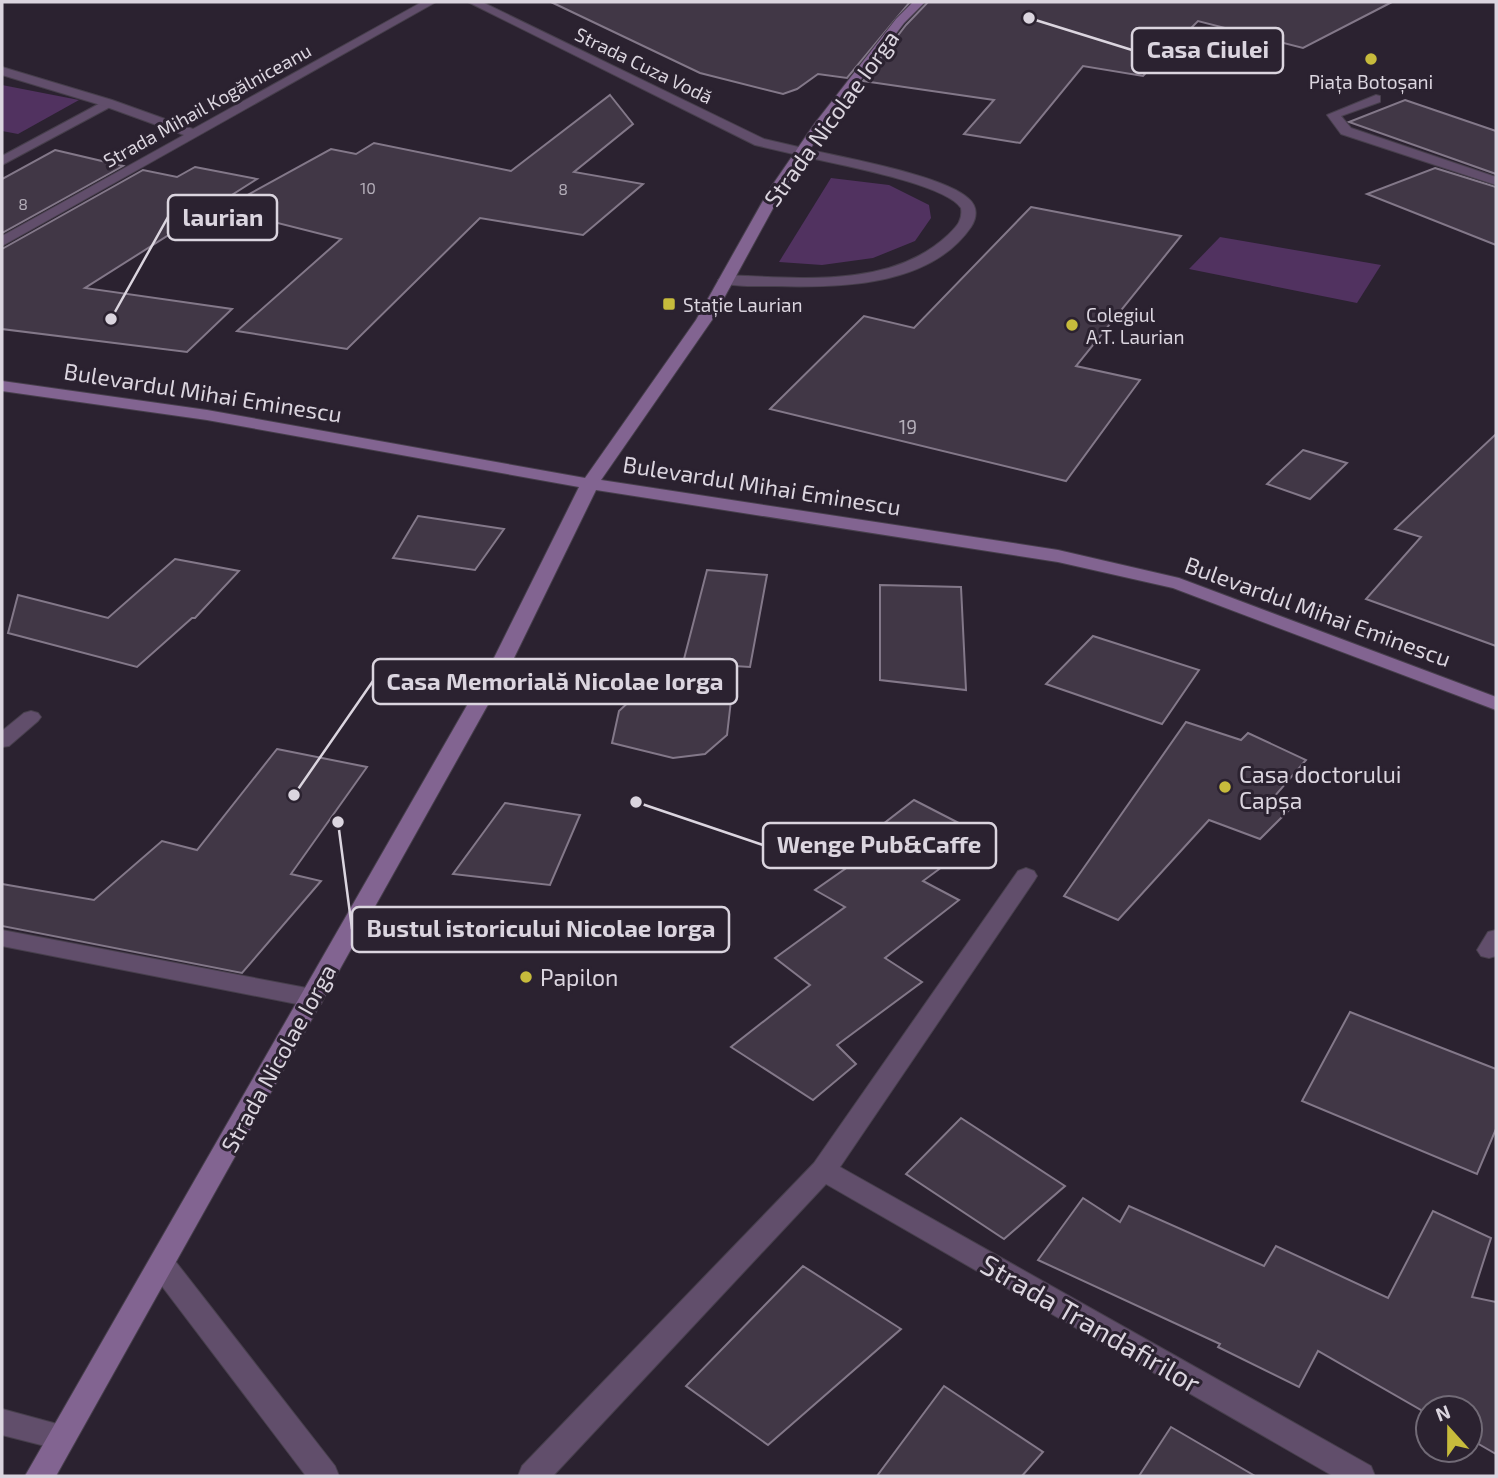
<svg xmlns="http://www.w3.org/2000/svg" width="1498" height="1478" font-family="'Exo 2',sans-serif">
<style>
.green{fill:#513260}
.building{fill:#413746;stroke:#837889;stroke-width:2}
.lines{fill:none;stroke-linecap:round;stroke-linejoin:round}
.lane-casing{stroke:#473f4c;stroke-width:2}
.street-casing{stroke:#473f4c;stroke-width:2}
.secondary-casing{stroke:#473f4c;stroke-width:2}
.lane{fill:#614e6b;fill-rule:evenodd}
.street{fill:#614e6b;fill-rule:evenodd}
.secondary{fill:#826491;fill-rule:evenodd}
.poi-dot{fill:#c7bb3c;stroke:#2b2230;stroke-width:2.5}
.labels{text-anchor:middle;dominant-baseline:central;stroke-width:6;stroke-linejoin:round;paint-order:stroke}
.far-number-label{font-size:16px;fill:#b4aeb9}
.far-street-label{font-size:19px;fill:#dbd5df;stroke:#2b2230}
.far-poi-label{font-size:19px;fill:#dbd5df;stroke:#2b2230;text-anchor:start}
.number-label{font-size:19px;fill:#b4aeb9}
.street-label{font-size:23px;fill:#dbd5df;stroke:#2b2230}
.poi-label{font-size:23px;fill:#dbd5df;stroke:#2b2230;text-anchor:start}
.near-street-label{font-size:28px;fill:#dbd5df;stroke:#2b2230}
.leader{fill:none;stroke:#dbd5df;stroke-width:2.5}
.callout-dot{fill:#dbd5df;stroke:#2b2230;stroke-width:2.5}
.callout{fill:#2b2230;stroke:#dbd5df;stroke-width:2.5}
.callout-label{font-size:24px;text-anchor:middle;font-weight:bold;fill:#dbd5df}
</style>
<rect width="100%" height="100%" fill="#2b2230"/>
<g class="green">
<path d="M2,85l77,15 -61,34 -16,-3z"/>
<path d="M831,178l58,7 40,20 2,13 -16,23 -42,17 -51,7 -43,-3z"/>
<path d="M1220,237l161,28 -24,38 -168,-34z"/>
</g>
<g class="building">
<path d="M551,2h359l-63,76 -29,-4 -21,15 -14,5 -83,-21z"/>
<path d="M928,2h464l-89,46 -105,-27 -55,55 -60,-10 -63,77 -56,-9 30,-34 -131,-19 43,-56z"/>
<path d="M610,95l23,29 -59,48 69,12 -60,51 -103,-17 -133,131 -110,-18 104,-92 -119,-30 109,-60 25,5 18,-11 137,28z"/>
<path d="M1405,100l91,31v43l-147,-52z"/>
<path d="M55,150l68,16 -121,67v-54z"/>
<path d="M195,167l62,12 -172,109 147,21 -45,43 -185,-23v-80l141,-79 34,7z"/>
<path d="M1435,168l61,19v58l-129,-51z"/>
<path d="M1031,207l150,29 -105,130 64,14 -74,101 -296,-72 94,-93 50,12z"/>
<path d="M1496,434v212l-130,-47 55,-62 -26,-8z"/>
<path d="M1303,450l44,13 -37,36 -43,-15z"/>
<path d="M418,516l86,13 -29,41 -82,-12z"/>
<path d="M175,559l64,12 -44,47h-3l-55,49 -129,-34 10,-38 90,23z"/>
<path d="M707,570l60,5 -17,92 -15,-1 -8,69 -22,19 -32,4 -61,-15 7,-32 15,-14 18,4 32,-42z"/>
<path d="M880,585l81,2 5,103 -86,-10z"/>
<path d="M1093,636l106,34 -37,54 -116,-40z"/>
<path d="M1186,722l55,18 7,-7 58,27 -33,38 20,8 -33,33 -51,-19 -91,100 -54,-24z"/>
<path d="M277,749l90,18 -76,107 30,7 -79,92 -240,-47v-42l92,16 68,-59 35,9z"/>
<path d="M914,800l70,36 -61,45 36,19 -74,58 37,24 -85,63 19,19 -43,36 -82,-53 79,-62 -35,-27 70,-51 -30,-17 67,-47 -13,-8z"/>
<path d="M505,803l75,12 -30,70 -97,-11z"/>
<path d="M1350,1012l146,57v60l-19,45 -175,-73z"/>
<path d="M961,1118l104,68 -61,53 -98,-65z"/>
<path d="M1083,1198l37,24 9,-16 135,60 12,-20 112,52 45,-87 58,27 -19,59 24,5v152l-26,-15v-31h-42v6l-110,-63 -19,36 -81,-40 2,-3 -182,-84z"/>
<path d="M803,1266l98,63 -133,116 -82,-59z"/>
<path d="M944,1386l99,66 -21,24h-145z"/>
<path d="M1171,1427l84,49h-116z"/>
</g>
<g class="lines">
<defs>
<g id="lane">
<path d="M108,99l6,4 -2,3 -110,59v-9z"/>
<path d="M802,148c37,9 143,27 167,51 9,8 8,19 2,28 -41,60 -133,61 -197,59 -17,0 -37,1 -53,-3l-3,-3 8,-5c72,3 165,14 222,-40 8,-8 15,-14 13,-27 -16,-25 -131,-45 -164,-53v-6z"/>
<path d="M31,711l7,2 3,4 -3,4 -29,25 -7,1v-16l22,-18z"/>
<path d="M2,930l310,59 9,3 3,6 -3,6 -9,3 -310,-61z"/>
<path d="M1496,930v26l-7,2 -8,-2 -4,-6 11,-18z"/>
</g>
<g id="street">
<path d="M422,2h14l-434,244v-10l182,-101 -80,-29 -102,-31v-8l110,33 81,29z"/>
<path d="M468,2h14l282,137 43,10 2,3 -7,4 -47,-11z"/>
<path d="M1376,95l4,1v6l-39,14 10,12 145,49v8l-155,-51 -14,-19z"/>
<path d="M1026,868l8,3 3,5 -3,5 -194,286 531,299 4,10h-42l-507,-292 -273,292h-35l4,-10 292,-303 204,-292z"/>
<path d="M162,1254l10,3 163,209 4,10h-33l-154,-203 -4,-8 4,-8z"/>
<path d="M2,1409l70,19 4,9 -4,9 -11,4 -59,-15z"/>
</g>
<path id="secondary" d="M913,2h12l-21,21 -78,102 -43,65 -71,130 -111,160 457,70 121,28 317,119v13l-323,-122 -115,-26 -462,-72 -83,170 -457,816h-31l468,-816 86,-173 -372,-67 -205,-29v-10l205,29 378,68 111,-158 73,-130 46,-67 81,-104z"/>
</defs>
<use href="#lane" class="lane-casing"/>
<use href="#street" class="street-casing"/>
<use href="#secondary" class="secondary-casing"/>
<use href="#lane" class="lane"/>
<use href="#street" class="street"/>
<use href="#secondary" class="secondary"/>
</g>
<g class="poi-dot">
<circle cx="1371" cy="59" r="7"/>
<rect x="662" y="297" width="14" height="14" rx="3.5"/>
<circle cx="1072" cy="325" r="7"/>
<circle cx="1225" cy="787" r="7"/>
<circle cx="526" cy="977" r="7"/>
</g>
<g class="labels">
<g class="far-number-label">
<text x="368" y="187">10</text>
<text x="563" y="188">8</text>
<text x="23" y="203">8</text>
</g>
<g class="far-street-label">
<text transform="translate(644 65) rotate(26)">Strada Cuza Vodă</text>
<text transform="translate(207 105) rotate(-29)">Strada Mihail Kogălniceanu</text>
</g>
<g class="far-poi-label">
<text x="1371" y="81" text-anchor="middle">Piața Botoșani</text>
<text x="683" y="304">Stație Laurian</text>
<text x="1086" y="314">Colegiul<tspan x="1086" dy="22">A.T. Laurian</tspan></text>
</g>
<g class="number-label">
<text x="908" y="426">19</text>
</g>
<g class="street-label">
<text transform="translate(831 118) rotate(-54)">Strada Nicolae Iorga</text>
<text transform="translate(203 392) rotate(9)">Bulevardul Mihai Eminescu</text>
<text transform="translate(762 485) rotate(9)">Bulevardul Mihai Eminescu</text>
<text transform="translate(1318 611) rotate(20)">Bulevardul Mihai Eminescu</text>
<text transform="translate(278 1058) rotate(-61)">Strada Nicolae Iorga</text>
</g>
<g class="poi-label">
<text x="1239" y="774">Casa doctorului<tspan x="1239" dy="26">Capșa</tspan></text>
<text x="540" y="977">Papilon</text>
</g>
<g class="near-street-label">
<text transform="translate(1091 1323) rotate(30)">Strada Trandafirilor</text>
</g>
</g>
<path class="leader" d="M1029 18L1132 50M111 319L168 217M294 795L373 681M636 802L763 845M338 822L352 929"/>
<g class="callout-dot">
<circle cx="1029" cy="18" r="7"/>
<circle cx="111" cy="319" r="7"/>
<circle cx="294" cy="795" r="7"/>
<circle cx="636" cy="802" r="7"/>
<circle cx="338" cy="822" r="7"/>
</g>
<g class="callout">
<rect x="1132" y="28" width="151" height="45" rx="7"/>
<rect x="168" y="195" width="109" height="45" rx="7"/>
<rect x="373" y="659" width="364" height="45" rx="7"/>
<rect x="763" y="823" width="233" height="45" rx="7"/>
<rect x="352" y="907" width="377" height="45" rx="7"/>
</g>
<g class="callout-label">
<text x="1208" y="58">Casa Ciulei</text>
<text x="223" y="226">laurian</text>
<text x="555" y="690">Casa Memorială Nicolae Iorga</text>
<text x="879" y="853">Wenge Pub&amp;Caffe</text>
<text x="541" y="937">Bustul istoricului Nicolae Iorga</text>
</g>
<rect width="1498" height="1478" fill="none" stroke="#dbd5df" stroke-width="7"/>
<g transform="translate(1449 1429) rotate(339)"><circle r="33" fill="#2b2230" stroke="#716a76" stroke-width="2"/>
<path d="M0-5L12 26L0 18L-12 26Z" fill="#c7bb3c"/>
<text y="-10" font-size="19" font-weight="bold" text-anchor="middle" fill="#dbd5df">N</text>
</g>
</svg>
